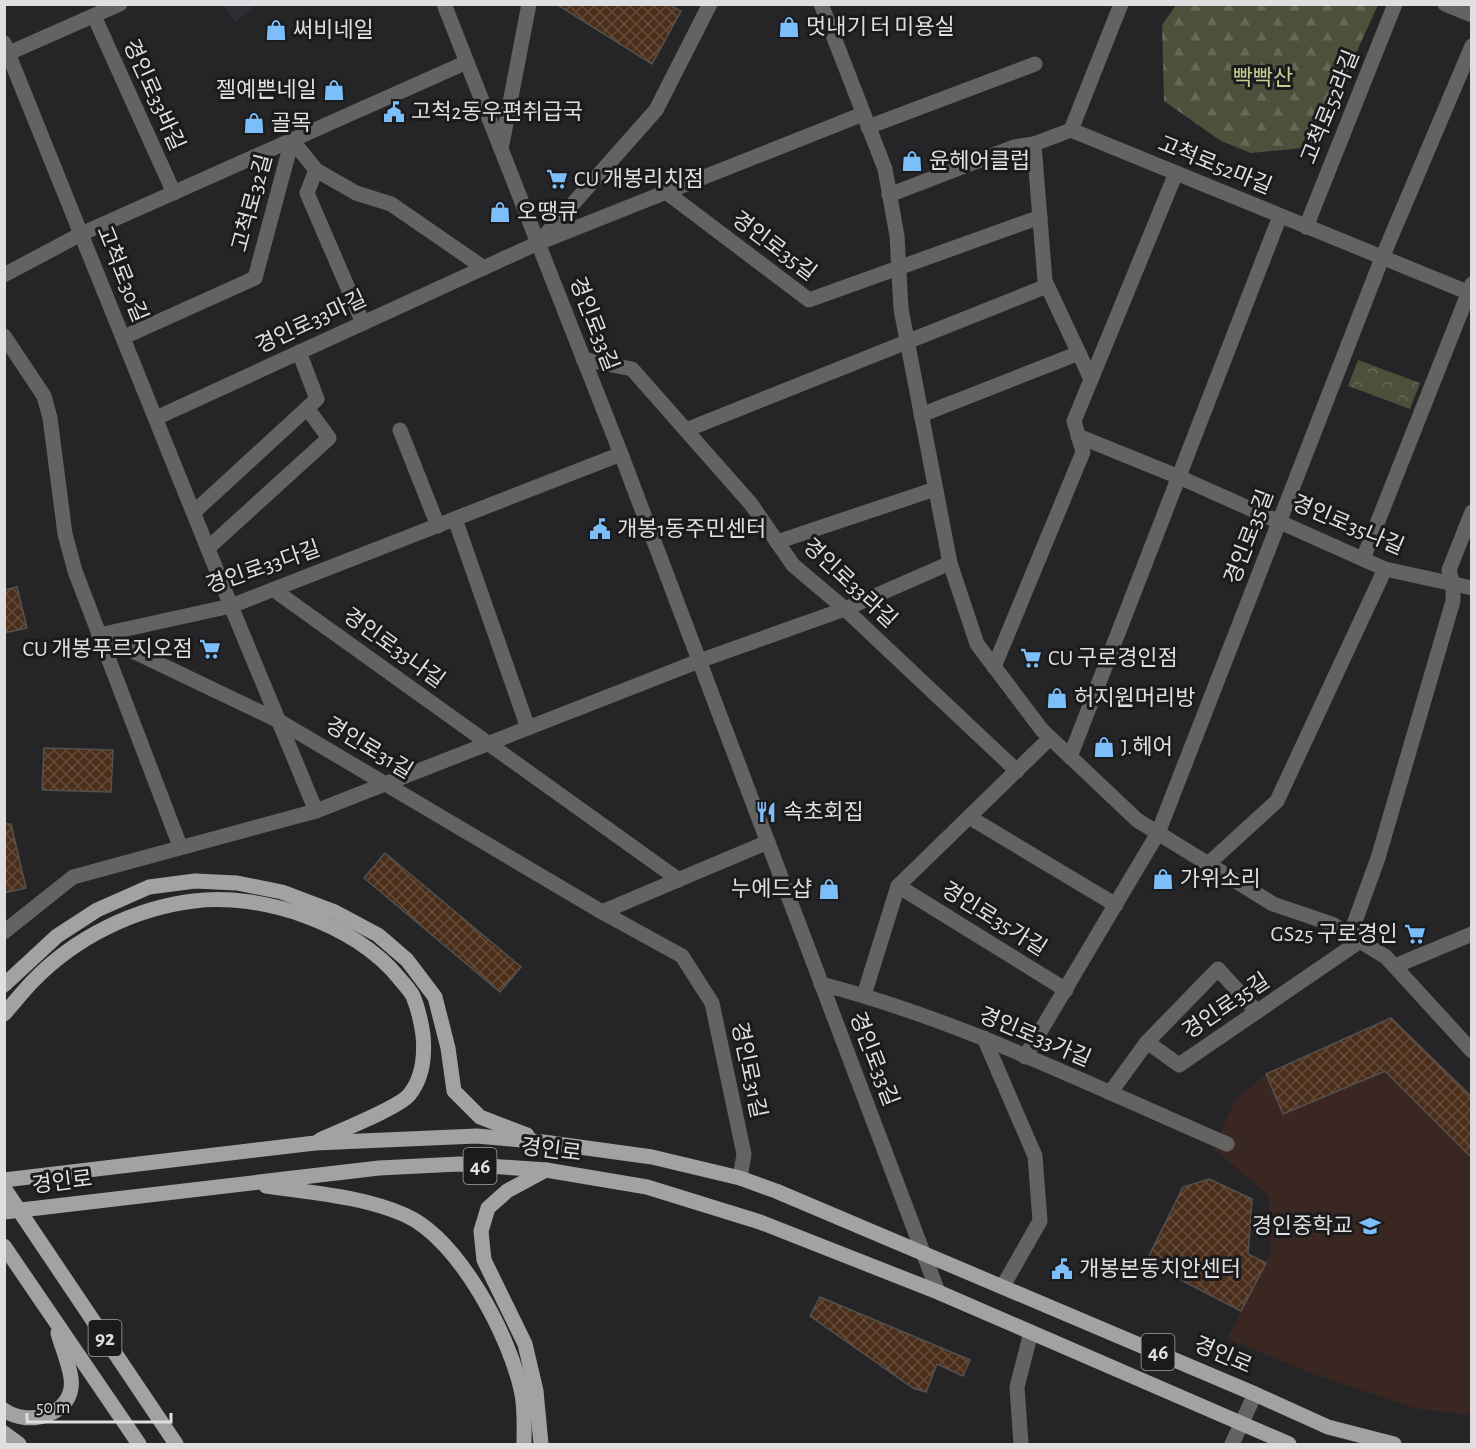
<svg xmlns="http://www.w3.org/2000/svg" width="1476" height="1449" font-family="'Alegreya Sans','Noto Sans KR',sans-serif">
<style>
.built{fill:#2d2d35}
.education{fill:#3a2722}
.forest{fill:url(#forest-firs)}
.park{fill:url(#park-crowns)}
.building{fill:url(#building-cross-hatch);stroke:#54514f;stroke-width:1.5}
.lines{fill:none;stroke-linecap:round;stroke-linejoin:round}
.minor{stroke:#656362;stroke-width:15}
.major{stroke:#a4a2a0;stroke-width:15}
.labels{text-anchor:middle;dominant-baseline:central;stroke-width:6;stroke-linejoin:round;paint-order:stroke}
.shield{fill:#1b1b1e;stroke:#a4a4a6;stroke-width:1.5}
.shield-label{font-size:21px;font-weight:bold;fill:#dfdfe1}
.poi-label{font-size:22px;fill:#dfdfe1;stroke:#1b1b1e;text-anchor:start}
.park-label{font-size:22px;fill:#c6ce8f;stroke:#1b1b1e}
.street-label{font-size:22px;fill:#dfdfe1;stroke:#1b1b1e}
</style>
<defs>
<pattern id="forest-firs" width="22" height="20" patternUnits="userSpaceOnUse" patternTransform="scale(1.5)"><rect width="22" height="20" fill="#4d503b"/><path d="M5 1l3.5 6h-7zM16 11l3.5 6h-7z" fill="#666957"/></pattern>
<pattern id="park-crowns" width="20" height="18" patternUnits="userSpaceOnUse" patternTransform="scale(1.5)"><rect width="20" height="18" fill="#4d503b"/><path d="M2 6a3 3 0 1 1 6 0M12 15a3 3 0 1 1 6 0" fill="none" stroke="#666957"/></pattern>
<pattern id="building-cross-hatch" width="8" height="8" patternUnits="userSpaceOnUse" patternTransform="scale(1.5)"><rect width="8" height="8" fill="#4a2e19"/><path d="M0 0l8 8M0 8l8-8" fill="none" stroke="#644c3a"/></pattern>
</defs>
<rect width="100%" height="100%" fill="#252527"/>
<path class="built" d="M257,4l-21,18 -13,-17v-1z"/>
<path class="education" d="M1391,1018l80,79v318l-53,-6 -91,-30 -100,-40 43,-84 -1,-59 -56,-48 23,-48 30,-26z"/>
<path class="forest" d="M1176,5v-1l202,1 -65,142 -62,6 -30,-12 -57,-40 -2,-76z"/>
<path class="park" d="M1358,360l62,23 -10,26 -62,-23z"/>
<g class="building">
<path d="M556,4h112l13,7 -29,53z"/>
<path d="M17,587l10,41 -23,5v-43z"/>
<path d="M44,748l69,2 -2,42 -69,-2z"/>
<path d="M4,824h7l15,64 -22,5z"/>
<path d="M385,853l136,114 -21,25 -136,-114z"/>
<path d="M1391,1018l81,79v61l-87,-87 -102,43 -17,-40z"/>
<path d="M1209,1179l43,20 -4,55 18,9 -25,48 -95,-49 37,-75z"/>
<path d="M820,1297l150,63 -7,16 -26,-12 -11,28 -13,-4 -103,-72z"/>
</g>
<g class="lines">
<g class="minor">
<path d="M444,4l177,450 317,838"/>
<path d="M821,4l64,165 12,67 4,73 49,254 27,81 65,86 95,90 136,84 59,20 54,33 86,94"/>
<path d="M1121,4l-50,126 401,164"/>
<path d="M1445,4l27,11"/>
<path d="M94,16l80,177"/>
<path d="M4,43l227,563 85,205"/>
<path d="M9,53l111,-49"/>
<path d="M868,127l167,-63"/>
<path d="M1071,130l-37,14 11,137 46,98"/>
<path d="M292,140l24,30 -9,23 56,130"/>
<path d="M501,149l28,-145"/>
<path d="M316,170l40,23 35,11 93,64"/>
<path d="M666,192l143,108 231,-83"/>
<path d="M889,195l125,-48 20,-3"/>
<path d="M1306,227l89,-223"/>
<path d="M540,241l116,-131 54,-106"/>
<path d="M4,275l77,-41 386,-172"/>
<path d="M4,336l40,60 6,22 15,116 10,37 105,275"/>
<path d="M124,337l131,-59 37,-138"/>
<path d="M583,359l49,10 119,135 42,61 52,44 172,162"/>
<path d="M921,415l158,-62"/>
<path d="M156,418l382,-175 325,-129"/>
<path d="M400,430l38,96"/>
<path d="M686,430l361,-144"/>
<path d="M1078,436l101,41 206,92 87,19"/>
<path d="M194,512l123,-113 -18,-47"/>
<path d="M455,519l73,209"/>
<path d="M777,542l158,-53"/>
<path d="M208,548l121,-110 -22,-30"/>
<path d="M1363,559l109,-275"/>
<path d="M274,590l405,290"/>
<path d="M99,635l180,86 323,191 80,44 30,47 32,151 -4,24"/>
<path d="M99,635l132,-29 390,-152"/>
<path d="M994,667l89,-215 -9,-31 102,-248"/>
<path d="M1070,757l210,-541"/>
<path d="M969,817l147,88"/>
<path d="M1208,864l69,-63 108,-232"/>
<path d="M898,886l168,104"/>
<path d="M602,912l166,-70"/>
<path d="M4,932l69,-55 243,-66 383,-150 146,-52 105,-46"/>
<path d="M1350,935l28,-77 75,-257v-17l-4,-14 23,-58"/>
<path d="M1395,966l77,-32"/>
<path d="M821,984c140,36 273,103 406,160"/>
<path d="M864,995l34,-109 152,-148"/>
<path d="M984,1038l51,118 5,65 -37,65"/>
<path d="M1147,1042l32,23 181,-124"/>
<path d="M1025,1057l133,-224 224,-575 90,-212"/>
<path d="M1110,1093l37,-51 71,-73 39,43"/>
<path d="M1021,1444l-4,-57 14,-55"/>
<path d="M1232,1444l23,-50"/>
</g>
<g class="major">
<path d="M4,985l53,-49 40,-26 52,-23 46,-6 42,2 45,9 53,20 43,23 29,25 28,37 13,51 6,43 26,26 47,18"/>
<path d="M4,1014c10,-11 20,-24 30,-34 42,-43 101,-72 160,-79 67,-9 162,23 205,77 4,5 10,11 14,18 5,12 8,25 10,39 2,21 0,43 -14,60 -11,13 -70,36 -89,45"/>
<path d="M4,1180l311,-37 162,-7 66,6 109,15 88,21 36,13 479,203 73,33 66,17"/>
<path d="M266,1186c46,7 96,10 139,29 54,24 106,123 117,179 3,16 2,34 2,50"/>
<path d="M4,1188l172,256"/>
<path d="M4,1212l375,-44 80,-4 87,6 101,17 113,35 178,70 351,152"/>
<path d="M4,1246l135,198"/>
<path d="M4,1410c25,18 72,4 67,-32 -2,-15 -9,-30 -13,-45"/>
<path d="M4,1433l15,11"/>
<path d="M541,1444l-5,-53 -11,-47 -41,-84 -3,-29 7,-23 19,-17 39,-21"/>
</g>
</g>
<defs>
<symbol id="shop-bare" viewBox="-9 -9 18 18"><path d="M-5-2.5h2.3a2.7 3.5 0 0 1 5.4 0H5L5.5 6h-11ZM-1.5-2.5h3a1.5 2.3 0 0 0-3 0Z" fill="#7cbef9" stroke="#1b1b1e" stroke-width="2.5" paint-order="stroke"/></symbol>
<symbol id="civic-bare" viewBox="-9 -9 18 18"><path d="M-.6-6.5H3V-4.5H.6V-3L4-1V1h2V6H-6V1h2V-1L-.6-3ZM-1.2 2.5V6h2.4V2.5Z" fill="#7cbef9" stroke="#1b1b1e" stroke-width="2.5" paint-order="stroke"/></symbol>
<symbol id="supermarket-bare" viewBox="-9 -9 18 18"><path d="M-6-5.5h2.5l.6 2H6L4.5 2H-2.5L-4.4-4H-6ZM-1.5 3.2a1.3 1.3 0 1 0 .1 0ZM3 3.2a1.3 1.3 0 1 0 .1 0Z" fill="#7cbef9" stroke="#1b1b1e" stroke-width="2.5" paint-order="stroke"/></symbol>
<symbol id="restaurant-bare" viewBox="-9 -9 18 18"><path d="M-5-6h1v4h1v-4h1v4h1v-4h1v5L-1.5 .5V6h-2V.5L-5-1ZM5-6V6H3V1.5H1.5Q1.5-4 5-6Z" fill="#7cbef9" stroke="#1b1b1e" stroke-width="2.5" paint-order="stroke"/></symbol>
<symbol id="school-bare" viewBox="-9 -9 18 18"><path d="M0-5L7-2L0 1L-7-2ZM-4 1L0 2.5L4 1V4Q0 6-4 4Z" fill="#7cbef9" stroke="#1b1b1e" stroke-width="2.5" paint-order="stroke"/></symbol>
</defs>
<g fill-rule="evenodd">
<use href="#shop-bare" x="774" y="12" width="30" height="30"/>
<use href="#shop-bare" x="261" y="15" width="30" height="30"/>
<use href="#shop-bare" x="319" y="75" width="30" height="30"/>
<use href="#civic-bare" x="379" y="97" width="30" height="30"/>
<use href="#shop-bare" x="239" y="108" width="30" height="30"/>
<use href="#shop-bare" x="897" y="146" width="30" height="30"/>
<use href="#supermarket-bare" x="542" y="164" width="30" height="30"/>
<use href="#shop-bare" x="485" y="197" width="30" height="30"/>
<use href="#civic-bare" x="585" y="514" width="30" height="30"/>
<use href="#supermarket-bare" x="195" y="634" width="30" height="30"/>
<use href="#supermarket-bare" x="1016" y="643" width="30" height="30"/>
<use href="#shop-bare" x="1042" y="683" width="30" height="30"/>
<use href="#shop-bare" x="1089" y="732" width="30" height="30"/>
<use href="#restaurant-bare" x="751" y="797" width="30" height="30"/>
<use href="#shop-bare" x="1148" y="864" width="30" height="30"/>
<use href="#shop-bare" x="814" y="874" width="30" height="30"/>
<use href="#supermarket-bare" x="1400" y="919" width="30" height="30"/>
<use href="#school-bare" x="1355" y="1211" width="30" height="30"/>
<use href="#civic-bare" x="1047" y="1254" width="30" height="30"/>
</g>
<g class="labels">
<g class="shield">
<rect x="463.5" y="1148" width="33" height="36" rx="4.5"/>
<rect x="88.5" y="1320" width="33" height="36" rx="4.5"/>
<rect x="1141.5" y="1334" width="33" height="36" rx="4.5"/>
</g>
<g class="shield-label">
<text x="480" y="1166">46</text>
<text x="105" y="1338">92</text>
<text x="1158" y="1352">46</text>
</g>
<g class="poi-label">
<text x="806" y="27">멋내기 터 미용실</text>
<text x="293" y="30">써비네일</text>
<text x="317" y="90" text-anchor="end">젤예쁜네일</text>
<text x="411" y="112">고척2동우편취급국</text>
<text x="271" y="123">골목</text>
<text x="929" y="161">윤헤어클럽</text>
<text x="574" y="179">CU 개봉리치점</text>
<text x="517" y="212">오땡큐</text>
<text x="617" y="529">개봉1동주민센터</text>
<text x="193" y="649" text-anchor="end">CU 개봉푸르지오점</text>
<text x="1048" y="658">CU 구로경인점</text>
<text x="1074" y="698">허지원머리방</text>
<text x="1121" y="747">J.헤어</text>
<text x="783" y="812">속초회집</text>
<text x="1180" y="879">가위소리</text>
<text x="812" y="889" text-anchor="end">누에드샵</text>
<text x="1398" y="934" text-anchor="end">GS25 구로경인</text>
<text x="1353" y="1226" text-anchor="end">경인중학교</text>
<text x="1079" y="1269">개봉본동치안센터</text>
</g>
<g class="park-label">
<text x="1263" y="78">빡빡산</text>
</g>
<g class="street-label">
<text transform="translate(154 95) rotate(66)">경인로33바길</text>
<text transform="translate(1330 107) rotate(-68)">고척로52라길</text>
<text transform="translate(1215 165) rotate(22)">고척로52마길</text>
<text transform="translate(252 203) rotate(-75)">고척로32길</text>
<text transform="translate(774 246) rotate(37)">경인로35길</text>
<text transform="translate(122 274) rotate(68)">고척로30길</text>
<text transform="translate(311 322) rotate(-25)">경인로33마길</text>
<text transform="translate(594 324) rotate(69)">경인로33길</text>
<text transform="translate(1348 525) rotate(23)">경인로35나길</text>
<text transform="translate(1249 537) rotate(-69)">경인로35길</text>
<text transform="translate(263 567) rotate(-19)">경인로33다길</text>
<text transform="translate(850 583) rotate(43)">경인로33라길</text>
<text transform="translate(394 648) rotate(36)">경인로33나길</text>
<text transform="translate(369 748) rotate(31)">경인로31길</text>
<text transform="translate(994 919) rotate(32)">경인로35가길</text>
<text transform="translate(1226 1006) rotate(-34)">경인로35길</text>
<text transform="translate(1035 1037) rotate(23)">경인로33가길</text>
<text transform="translate(874 1059) rotate(69)">경인로33길</text>
<text transform="translate(749 1070) rotate(78)">경인로31길</text>
<text transform="translate(551 1150) rotate(7)">경인로</text>
<text transform="translate(62 1182) rotate(-7)">경인로</text>
<text transform="translate(1223 1355) rotate(23)">경인로</text>
</g>
</g>
<rect width="1476" height="1449" fill="none" stroke="#dfdfe1" stroke-width="12"/>
<path d="M27 1413v9h144v-9" fill="none" stroke="#dfdfe1" stroke-width="3"/>
<text x="36" y="1413" font-size="18" fill="#dfdfe1" stroke="#1b1b1e" stroke-width="4.5" paint-order="stroke">50 m</text>
</svg>
